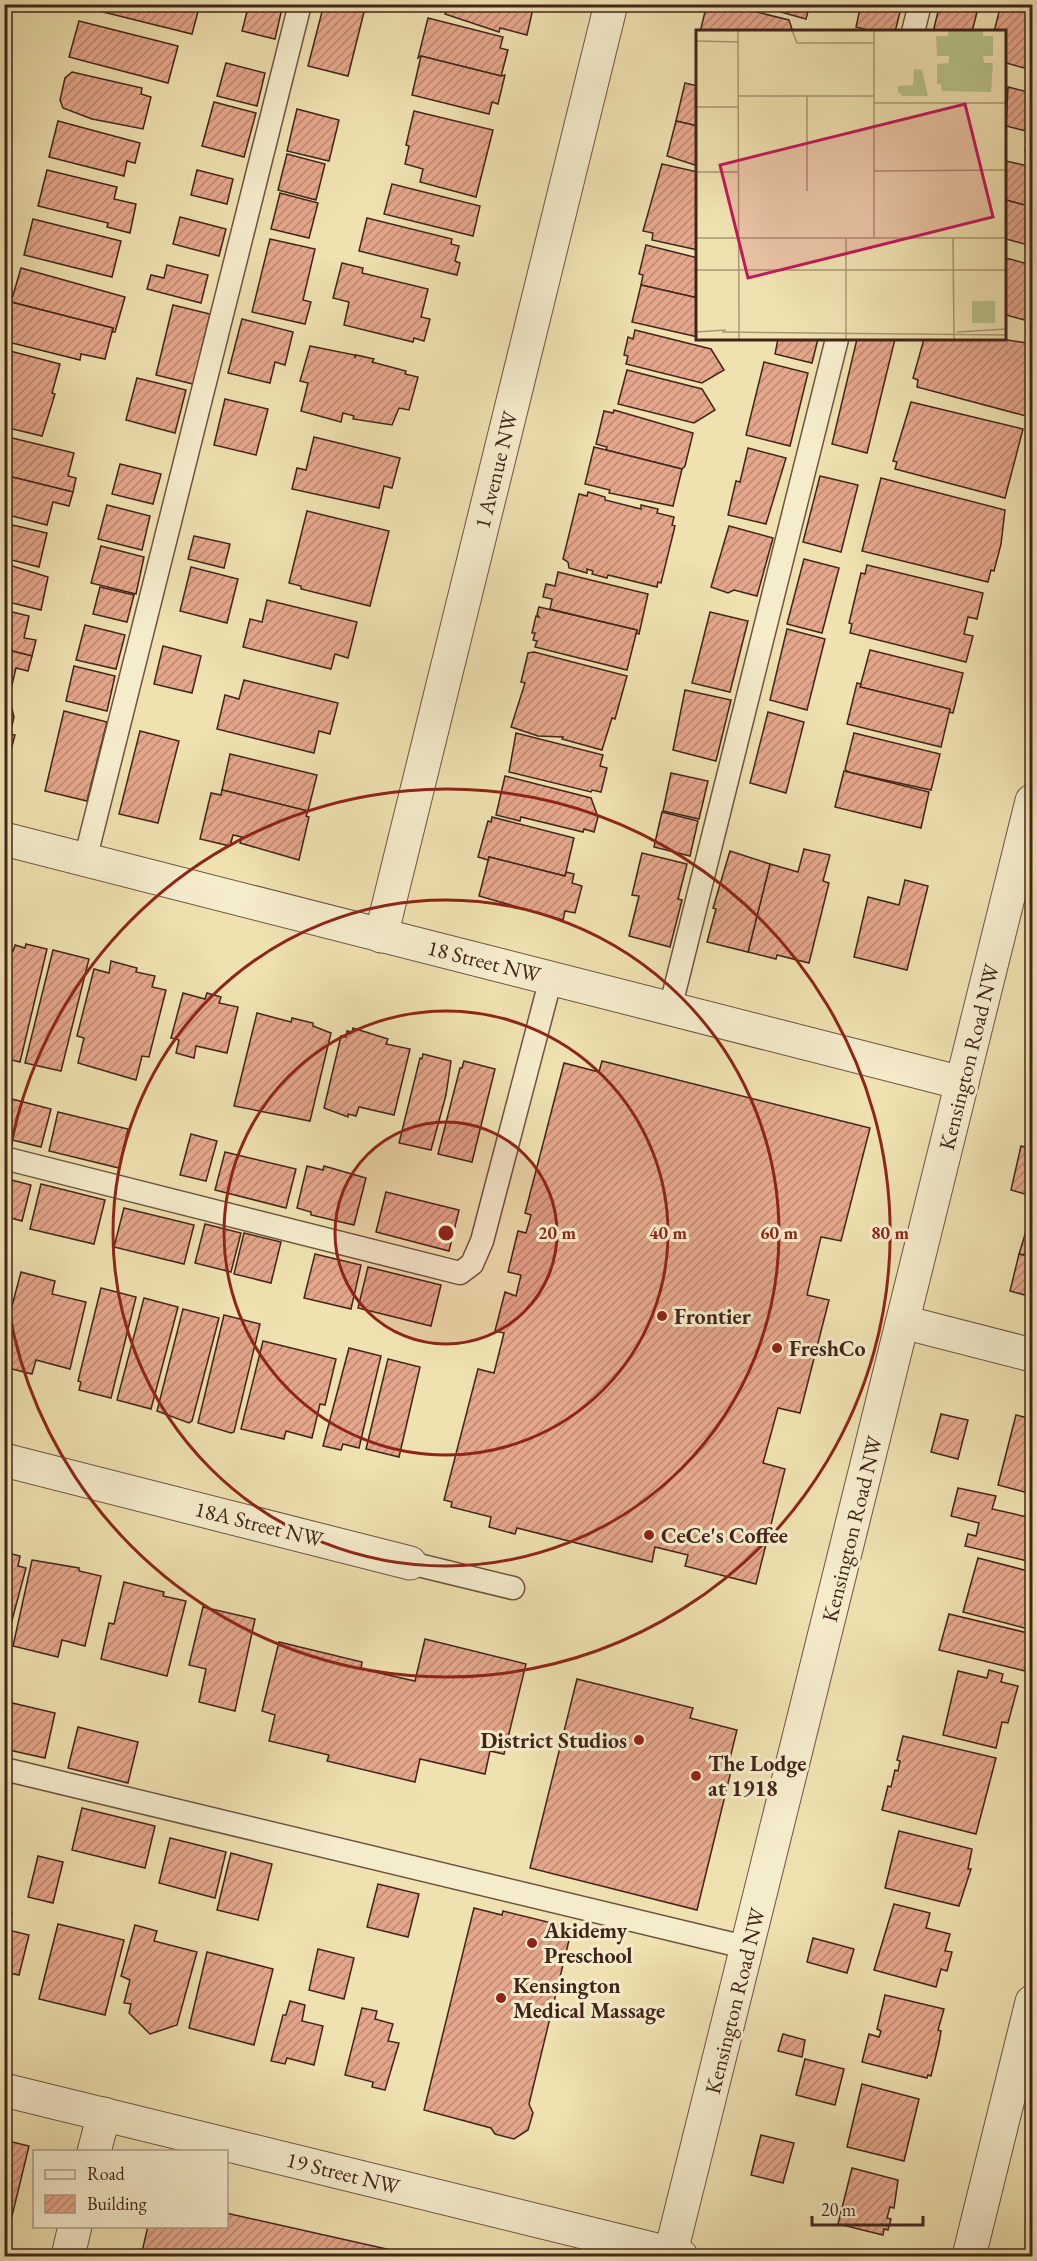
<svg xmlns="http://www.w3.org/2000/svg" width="1037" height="2261" font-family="'EB Garamond',serif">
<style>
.building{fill:url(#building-hatch);stroke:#42251a;stroke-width:1.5}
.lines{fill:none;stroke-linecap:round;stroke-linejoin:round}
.service-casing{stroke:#6d5440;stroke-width:25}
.minor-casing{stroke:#6d5440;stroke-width:35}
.tertiary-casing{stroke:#6d5440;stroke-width:35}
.service{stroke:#f5eccc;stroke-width:22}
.minor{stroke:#f5eccc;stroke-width:33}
.tertiary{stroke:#f5eccc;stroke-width:33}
.ring{fill:none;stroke:#8f2418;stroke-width:3}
.poi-dot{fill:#8f2418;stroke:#f5eccc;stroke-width:2}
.labels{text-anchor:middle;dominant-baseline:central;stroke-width:6;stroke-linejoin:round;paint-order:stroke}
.street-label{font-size:22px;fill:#42251a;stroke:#f5eccc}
.poi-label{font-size:22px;font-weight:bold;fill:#42251a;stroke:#f5eccc;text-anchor:start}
.inset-road{fill:none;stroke:#aa9674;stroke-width:1.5}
.view{fill:#c2185b;fill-opacity:0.15;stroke:#c2185b;stroke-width:3}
.inset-edge{fill:none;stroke:#42251a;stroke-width:3}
.centre{fill:#8f2418;stroke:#f5eccc;stroke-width:3}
.ring-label{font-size:18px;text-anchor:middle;font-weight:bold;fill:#8f2418;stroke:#f5eccc;stroke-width:6;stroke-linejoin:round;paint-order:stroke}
</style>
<defs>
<pattern id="building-hatch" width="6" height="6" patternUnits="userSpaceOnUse" patternTransform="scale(1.5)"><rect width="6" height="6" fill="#e5a78b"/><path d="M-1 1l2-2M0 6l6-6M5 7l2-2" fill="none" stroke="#bb8871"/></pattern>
</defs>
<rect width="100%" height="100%" fill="#efe1b0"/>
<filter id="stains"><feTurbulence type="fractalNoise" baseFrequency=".00333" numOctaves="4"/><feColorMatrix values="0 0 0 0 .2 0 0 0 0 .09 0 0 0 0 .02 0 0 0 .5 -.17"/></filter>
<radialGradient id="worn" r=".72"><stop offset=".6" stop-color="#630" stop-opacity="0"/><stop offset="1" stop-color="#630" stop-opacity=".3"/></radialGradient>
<g class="building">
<path d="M200,4l-8,30 -97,-24 1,-2 -11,-3z"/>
<path d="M249,4h34l-8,35 -33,-8z"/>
<path d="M324,4h42l-18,72 -40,-10z"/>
<path d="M448,4h86l-7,31 -27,-7 -1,4 -54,-18z"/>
<path d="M707,4h17l65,16 4,12h-93z"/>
<path d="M752,4h58l-4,15z"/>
<path d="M861,4h41l-7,28h-20l-19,-5z"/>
<path d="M940,4h39l-7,28h-39z"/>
<path d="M1001,4h31v66l-26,-7v-31h-12z"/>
<path d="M428,18l75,19 -3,11 8,2 -7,26 -80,-20 -3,2z"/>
<path d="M79,21l99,25 -10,37 -99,-26z"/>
<path d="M421,56l80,20 4,-1 -7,29 -6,-2 -3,12 -77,-19z"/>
<path d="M226,63l39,10 -8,33 -40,-10z"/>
<path d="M72,72l70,16 -1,6 10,3 -8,32 -51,-10 -29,-11 -3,-8 5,-22z"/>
<path d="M685,83l13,3v40l-22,-5z"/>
<path d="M1008,87l24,6v59l-7,-1 5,-19 -24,-6z"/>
<path d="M214,102l42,11 -12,44 -42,-11z"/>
<path d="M297,109l42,11 -10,41 -42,-10z"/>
<path d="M414,111l79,19 -17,67 -56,-15 3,-13 -18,-5 4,-18 -3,-1z"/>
<path d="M58,121l82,22 -5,20 -8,-2 -3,15 -75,-19z"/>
<path d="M676,121l22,5v40l-31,-10z"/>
<path d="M287,154l38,10 -9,36 -38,-10z"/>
<path d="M1006,161l26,6v40l-26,-7z"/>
<path d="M662,164l36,8v78l-46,-10 1,-7 -10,-2z"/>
<path d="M47,170l70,17 -3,12 22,5 -6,29 -23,-6 1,-4 -70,-17z"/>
<path d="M197,170l36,9 -6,25 -36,-9z"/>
<path d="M392,184l88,22 -7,30 -89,-22z"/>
<path d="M280,193l38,10 -9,35 -38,-9z"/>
<path d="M1006,200l26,7v39l-26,-7z"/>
<path d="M180,217l46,12 -7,27 -46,-12z"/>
<path d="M367,218l85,21 -1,5 8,2 -4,15 5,2 -3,12 -98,-24z"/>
<path d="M33,219l88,22 -9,36 -88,-22z"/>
<path d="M270,239l45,10 -12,51 8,2 -6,22 -53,-12z"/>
<path d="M646,245l52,13v40l-57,-13 2,-10 -4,-1z"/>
<path d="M1006,258l26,7v57l-26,-7z"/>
<path d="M342,263l21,5 -1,5 66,16 -7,28 9,2 -6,22 -10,-3 -1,4 -69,-17 5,-23 -16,-4z"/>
<path d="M167,265l41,10 -7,28 -54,-14 4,-14 13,3z"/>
<path d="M21,268l104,29 -10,35h-3l1,-4 -102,-26z"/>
<path d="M641,285l57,13v39l-66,-15z"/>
<path d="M8,299l3,3 102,26 -8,31 -24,-5 -1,6 -76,-19 4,-16 -4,-1v-10z"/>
<path d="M173,305l37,9 -17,70 -37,-9z"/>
<path d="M242,319l51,13 -8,33 -10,-3 -5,21 -42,-10z"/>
<path d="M635,330l76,19 13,21 -22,13 -76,-19 2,-8 -4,-1 4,-18 5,2z"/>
<path d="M778,339h40l-6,24 -37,-9z"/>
<path d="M857,339h38l-28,114 -35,-9z"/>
<path d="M924,339h78l30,5v45l-6,27 -109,-29 1,-7 -5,-2z"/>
<path d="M310,346l45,9v3l1,-3 18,4 -2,3 34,9 -1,3 13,3 -9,33 -10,-2 -7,17 -39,-6 1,-3 -11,-3 -2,9 -40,-11 7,-28 -8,-2z"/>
<path d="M10,351l50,13 -8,29 3,1 -13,42 -38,-9v-54z"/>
<path d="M764,362l44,11 -18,73 -44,-11z"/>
<path d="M627,370l75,19 13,21 -21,13 -76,-19z"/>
<path d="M137,378l49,12 -11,43 -49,-13z"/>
<path d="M225,399l43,10 -12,46 -42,-10z"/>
<path d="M911,402l112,27 -18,69 -110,-29 2,-7 -4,-1z"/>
<path d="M614,410l79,23 -8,33 -3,3 -76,-19 1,-3 -11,-3 8,-33 9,2z"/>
<path d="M4,436l70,17 -6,23 8,2 -3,14 -69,-17z"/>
<path d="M314,437l86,21 -8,30 -8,-2 -5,22 -87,-19 5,-21 9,2z"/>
<path d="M594,447l88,22 -9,37 -64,-13 1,-3 -25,-6z"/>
<path d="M748,448l38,10 -20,66 -38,-9 8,-34 4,1z"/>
<path d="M120,464l41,10 -8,30 -41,-10z"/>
<path d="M4,475l69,17 -4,14 -16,-4 -6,23 -43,-11z"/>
<path d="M820,476l38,9 -17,67 -38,-10z"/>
<path d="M881,478l124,32 -4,34 -7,27 -3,-1 -3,12 -126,-31z"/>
<path d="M588,492l17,5v3l36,9v-4l17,4 -1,4 17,4 -2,8 3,1 -14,57 -3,-1 -1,5 -49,-12 -1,3 -15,-4 1,-3 -6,-2v4l-18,-5 -1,-6 -5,-3 16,-65 8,2z"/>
<path d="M107,505l43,11 -8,34 -44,-11z"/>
<path d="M307,511l82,20 -19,75 -69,-17v-3l-12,-3z"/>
<path d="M4,523l43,10 -8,34 -35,-9z"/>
<path d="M729,526l44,12 -16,58 -23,-6 -6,3 -17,-6z"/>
<path d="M194,536l36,8 -6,24 -36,-9z"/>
<path d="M101,546l43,11 -8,37 -45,-11z"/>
<path d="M804,559l35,9 -17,65 -35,-9z"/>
<path d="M6,564l42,13 -7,33 -37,-9z"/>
<path d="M867,565l116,28 -6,26 -9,-2 -4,17 9,2 -7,26 -116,-29 2,-9 -3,-1 12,-50 4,1z"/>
<path d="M191,567l47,12 -11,44 -47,-12z"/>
<path d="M558,572l90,22 -9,40 -3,-1 1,-3 -87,-21 2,-10 -9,-2 3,-13 9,2z"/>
<path d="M100,587l34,8 -7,27 -34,-8z"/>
<path d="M267,600l90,22 -9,36 -13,-4 -4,15 -88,-22 7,-28 12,3z"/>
<path d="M539,607l98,23 -10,40 -92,-23 2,-6 -4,-1 2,-7h-3l4,-17 3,1 -2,-3z"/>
<path d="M4,610l25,6 -5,22 12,2 -4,16 -28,-7z"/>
<path d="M710,612l38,9 -18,71 -38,-9z"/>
<path d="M85,625l40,10 -9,34 -40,-9z"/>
<path d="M787,629l38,10 -18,71 -37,-10z"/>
<path d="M163,646l38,10 -9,37 -38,-9z"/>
<path d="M4,649l28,7 -4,15 -12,-3 -5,21 -7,-1z"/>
<path d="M870,650l93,23 -10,40 -4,-1 1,-3 -90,-22z"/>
<path d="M534,652l93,24 -12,43 -3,-1 -10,32 -40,-11 1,-2 -25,-1 -27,-9 14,-44 -4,-1 7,-29z"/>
<path d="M74,666l41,10 -8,35 -41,-10z"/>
<path d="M244,680l94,23 -8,31 -11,-3 -5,22 -97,-24 8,-34 14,4z"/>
<path d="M857,683l4,1 -1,3 90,22 -9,38 -94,-23z"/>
<path d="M685,690l46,10 -15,61 -43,-11z"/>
<path d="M4,698l7,7 3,12 -5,21 -5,-1z"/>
<path d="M64,711l43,11 -20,79 -42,-10z"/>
<path d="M768,712l36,10 -18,71 -36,-10z"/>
<path d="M140,731l39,10 -21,82 -39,-9z"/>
<path d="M516,733l87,22 -3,11 7,2 -6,24 -9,-2 -1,2 -82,-20z"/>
<path d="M854,733l86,21 -9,36 -83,-18 -3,-3z"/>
<path d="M10,734l5,1 -11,41v-39l5,1z"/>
<path d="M230,754l87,21 -9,36 -86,-21z"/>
<path d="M844,771l85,21 -8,36 -86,-21z"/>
<path d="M671,773l37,8 -9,38 -36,-8z"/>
<path d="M505,776l86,22 7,19 -4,15 -10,-3 -1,3 -62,-15 -1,4 -24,-6z"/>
<path d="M222,790l86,21 -2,5 3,1 -10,43 -59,-17 2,-6 -9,-2 -3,11 -30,-7 11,-46 10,2z"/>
<path d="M662,812l36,9 -8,35 -36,-9z"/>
<path d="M492,817l82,21 -9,38 -76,-19 -1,3 -10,-3 10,-36 3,1z"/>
<path d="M804,849l26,6 -7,26 6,2 -20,80 -32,-8 -1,4 -28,-7 22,-88 28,8z"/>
<path d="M730,851l40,13 -22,88 -41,-10 9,-33 -3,-1z"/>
<path d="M642,853l45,11 -9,35 4,1 -12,47 -41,-11 10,-40 -7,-1z"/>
<path d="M489,857l76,19 1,-4 8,2 -2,9 10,3 -7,27 -10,-2 -2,9 -84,-24z"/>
<path d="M905,880l23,6 -21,84 -53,-13 14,-60 31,8z"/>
<path d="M26,944l21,5 -27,113 -16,-4v-90l5,-18 4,1 2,-6 10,3z"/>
<path d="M53,950l36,9 -28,112 -36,-8z"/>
<path d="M111,961l26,7 -1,4 19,4 -3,11 14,3 -17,67 -7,-1 -6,24 -58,-17 6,-25 -7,-2 17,-67 15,4z"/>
<path d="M183,993l22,6 2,-6 14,4 -2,6 19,4 -11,46 -31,-7 -2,12 -18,-5 3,-13 -8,-2z"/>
<path d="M257,1013l34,9 1,-4 21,5v3l18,7 -21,88 -76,-15z"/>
<path d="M353,1028l35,11 -2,5 24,5 -16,66 -35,-8 -3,9 -8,-2v3l-24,-9 17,-72 5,1 1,-6 5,1z"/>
<path d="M423,1054l28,7 -5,34 -15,55 -32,-7 21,-85 2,1z"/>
<path d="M464,1061l31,8 -23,93 -34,-8 22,-86h2z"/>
<path d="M602,1061l268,67 -29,113 -20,-4 -14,58 22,5 -29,113 -22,-5 -15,55 22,6 -29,115 -71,-18 3,-11 -33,-8 -3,15 -135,-34 -2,6 -26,-7 2,-10 -40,-10 1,-5 -8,-2 34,-131 16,4 10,-40 -9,-2 10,-39 11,4 5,-21 -13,-3 10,-41 8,2 5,-18 -6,-2 39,-150 35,9z"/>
<path d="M4,1097l47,12 -10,38 -37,-9z"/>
<path d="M58,1112l70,17 -9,39 -70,-17z"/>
<path d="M191,1134l26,7 -11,40 -26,-6z"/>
<path d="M1021,1146l11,3v47l-21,-6z"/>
<path d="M225,1152l71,17 -10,39 -71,-18z"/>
<path d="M307,1166l16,4 1,-4 42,12 -12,47 -43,-10v-3l-14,-4z"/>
<path d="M4,1178l27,7 -9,36 -11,-3 -2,8 -5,-1z"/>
<path d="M41,1184l64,16 -11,44 -64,-15z"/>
<path d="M386,1192l73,18 -10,41 -73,-19z"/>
<path d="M124,1208l70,17 -10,39 -70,-17z"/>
<path d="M1031,1215h1v42l-13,-3z"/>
<path d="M205,1224l36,9 -10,39 -36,-9z"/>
<path d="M244,1233l37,9 -10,41 -37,-9z"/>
<path d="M315,1254l46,11 -10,44 -47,-11z"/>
<path d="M1019,1254l13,3v40l-22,-6z"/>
<path d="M4,1264l5,1 -3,12 4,1 -4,17z"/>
<path d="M368,1267l73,18 -10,41 -73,-18z"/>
<path d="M21,1272l34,9 -3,13 34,8 -16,67 -34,-9 -4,14 -28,-7v-31z"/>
<path d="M101,1288l35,9 -25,101 -32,-8 2,-8 -3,-1z"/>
<path d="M144,1298l34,9 -27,102 -34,-9z"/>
<path d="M183,1309l36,9 -27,103 -3,2 -32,-12z"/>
<path d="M224,1315l36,9 -26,108 -3,1 -33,-10z"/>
<path d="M263,1341l73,18 -11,46 -5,-1 -8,34 -26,-7 -2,8 -43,-10z"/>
<path d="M349,1348l32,8 -22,92 -16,-4 -2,6 -18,-4z"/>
<path d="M388,1359l32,8 -21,90 -33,-8z"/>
<path d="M941,1414l27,6 -10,39 -27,-7z"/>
<path d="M1016,1415l16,4v75l-34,-9z"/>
<path d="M958,1488l38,8 -4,13 40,9v44l-67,-16 3,-12 8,2 3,-13 -28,-7z"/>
<path d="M4,1552l16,4 -2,10 8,2 -22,82z"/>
<path d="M978,1558l54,14v58l-69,-18z"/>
<path d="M32,1560l47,8v3l22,5 -16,70 -23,-6 -4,17 -45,-11z"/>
<path d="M124,1582l40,10 -1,4 23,5 -19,75 -66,-17 8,-36 5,1z"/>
<path d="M203,1607l52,12 -20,92 -36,-9 7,-33 -17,-4z"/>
<path d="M949,1614l83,20v23l-3,15 -90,-22z"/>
<path d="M425,1639l101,25 -22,90 -14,-3 -5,23 -65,-15 -5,23 -88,-21 2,-6 -60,-14 6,-26 -13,-4 17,-69 83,20 -1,7 54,12z"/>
<path d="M989,1670l14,4 -2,8 17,4 -10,37 -6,-1 -6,26 -53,-13 15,-64 29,7z"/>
<path d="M577,1679l116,29 -3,10 47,12 -9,36 4,1 -35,143 -167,-42z"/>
<path d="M4,1701l51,12 -10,45 -41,-9z"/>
<path d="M78,1727l60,15 -10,41 -60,-15z"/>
<path d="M903,1736l93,22 -20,76 -94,-24 6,-24 3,1 4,-17 3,1 2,-10 -3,-1z"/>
<path d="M82,1808l73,18 -10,42 -73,-18z"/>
<path d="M899,1831l73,18 -4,20h3l-12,37 -74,-18z"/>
<path d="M170,1838l56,14 -11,46 -56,-15z"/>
<path d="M231,1853l41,11 -14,56 -41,-10z"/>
<path d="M38,1856l25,6 -10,41 -25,-6z"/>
<path d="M378,1884l41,10 -11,43 -41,-10z"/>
<path d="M894,1904l36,9 -4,15 24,6 -5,17 7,1 -5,19 -6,-2 -5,18 -62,-17z"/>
<path d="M474,1908l28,7 1,-4 69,17 -43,176 4,9 -5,17 -14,9 -19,-5 -4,-6 -67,-18z"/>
<path d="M4,1911l8,2 -4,17 21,5 -10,40 -15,-3z"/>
<path d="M58,1924l66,16 -19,75 -66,-16z"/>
<path d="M135,1925l22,6 -3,10 43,11 -20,73 -27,9 -21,-21 2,-9 -7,-1 6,-23 -9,-4z"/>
<path d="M813,1938l41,11 -7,24 -40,-11z"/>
<path d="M318,1949l36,9 -10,41 -35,-9z"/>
<path d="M207,1952l66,17 -19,76 -65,-17z"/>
<path d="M885,1995l59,14 -6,21 3,1 -2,12 -8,33 -3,-1 -1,3 -65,-16 7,-28 10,3 2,-6 -4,-2z"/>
<path d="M290,2001l15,4 -3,16 21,5 -9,39 -27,-7 -2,6 -14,-3 12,-46h3z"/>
<path d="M362,2008l15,3 -2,8 18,5 -5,17 11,2 -14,47 -13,-3 1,-5 -28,-7z"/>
<path d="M783,2034l22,6 -3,17 -24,-6z"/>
<path d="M805,2059l39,10 -9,36 -39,-10z"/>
<path d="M862,2084l57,15 -15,62 -57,-14z"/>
<path d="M761,2135l33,8 -11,40 -32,-8z"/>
<path d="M4,2140l25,6 -25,103z"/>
<path d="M852,2168l46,12 -4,28 -4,-1 -3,11 4,1 -3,11 -4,-1 -1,6 -45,-11z"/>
<path d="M226,2213l165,37 23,6h-273l7,-30h78z"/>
</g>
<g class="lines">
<defs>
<g id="service">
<path d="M913,32l7,-28"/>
<path d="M85,860l215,-856"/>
<path d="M670,1009l167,-670"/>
<path d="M4,1158l456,115 12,-9 10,-23 69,-263"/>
<path d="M410,1563l103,25"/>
<path d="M4,1769l745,179"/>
</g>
<g id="minor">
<path d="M4,839l958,244"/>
<path d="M381,936l230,-932"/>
<path d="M903,1322l129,33"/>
<path d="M4,1460l406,103"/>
<path d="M94,2152l10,-38"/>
<path d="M68,2256l7,-30"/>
<path d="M969,2256l63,-254"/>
</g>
<g id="tertiary">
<path d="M4,2090l677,166"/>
<path d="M670,2256l362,-1455"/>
</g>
</defs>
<use href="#service" class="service-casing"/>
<use href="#minor" class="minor-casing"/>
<use href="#tertiary" class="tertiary-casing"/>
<use href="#service" class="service"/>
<use href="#minor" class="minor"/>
<use href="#tertiary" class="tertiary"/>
</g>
<circle cx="446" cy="1233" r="111" fill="#8f2418" fill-opacity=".12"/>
<g class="ring">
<circle cx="446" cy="1233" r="111"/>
<circle cx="446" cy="1233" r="222"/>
<circle cx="446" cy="1233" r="333"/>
<path d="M5 1183A444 444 0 1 1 5 1283"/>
</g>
<g class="poi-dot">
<circle cx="662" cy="1316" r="6"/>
<circle cx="777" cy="1348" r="6"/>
<circle cx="649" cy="1535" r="6"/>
<circle cx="639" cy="1740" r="6"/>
<circle cx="696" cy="1776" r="6"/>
<circle cx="532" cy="1943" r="6"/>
<circle cx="501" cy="1998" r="6"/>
</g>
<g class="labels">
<g class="street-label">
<text transform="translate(496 470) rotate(-76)">1 Avenue NW</text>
<text transform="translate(484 961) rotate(14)">18 Street NW</text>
<text transform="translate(969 1057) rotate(-76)">Kensington Road NW</text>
<text transform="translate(259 1524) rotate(14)">18A Street NW</text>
<text transform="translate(852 1529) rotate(-76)">Kensington Road NW</text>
<text transform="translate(735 2001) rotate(-76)">Kensington Road NW</text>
<text transform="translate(343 2173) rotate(14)">19 Street NW</text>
</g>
<g class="poi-label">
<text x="674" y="1316">Frontier</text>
<text x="789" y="1348">FreshCo</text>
<text x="661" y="1535">CeCe's Coffee</text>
<text x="627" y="1740" text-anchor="end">District Studios</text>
<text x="708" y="1763">The Lodge<tspan x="708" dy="25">at 1918</tspan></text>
<text x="544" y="1930">Akidemy<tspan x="544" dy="25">Preschool</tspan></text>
<text x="513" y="1985">Kensington<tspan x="513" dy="25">Medical Massage</tspan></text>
</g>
</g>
<g transform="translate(696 30)">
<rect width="310" height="310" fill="#efe1b0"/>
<path d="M218,39l8,1 6,26h-25l-5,-4v-6l15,-1z" fill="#b8c38c"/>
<path d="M253,0h34v6h10v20h-10l1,7h9l-2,29 -49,-1 -1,-7h-4v-20l12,-1v-7h-12l-1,-20h12zM276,271h23v22h-23z" fill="#b8c38c"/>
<path class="inset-road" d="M42,0l1,310M96,0l5,13h77M0,11l42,1M42,66h136M178,73h133M0,77h42M178,141l133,-1M0,142h42M111,161v-95M0,208h311M178,208v-208M257,208l1,102M0,240h311M0,302l30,-2M26,302l285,3M261,302l50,-3M150,310v-102"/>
<path class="view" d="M269,74l28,113 -245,61 -28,-113z"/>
<rect width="310" height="310" class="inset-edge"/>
</g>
<circle cx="446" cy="1233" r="9" class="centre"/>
<g class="ring-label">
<text x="557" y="1239">20 m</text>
<text x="668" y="1239">40 m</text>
<text x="779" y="1239">60 m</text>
<text x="890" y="1239">80 m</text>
</g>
<rect width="1037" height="2261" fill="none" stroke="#efe1b0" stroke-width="24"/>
<rect x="6" y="6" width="1025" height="2249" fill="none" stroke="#42251a" stroke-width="3"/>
<rect x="12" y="12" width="1013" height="2237" fill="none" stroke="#42251a" stroke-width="1.5"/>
<rect x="33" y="2150" width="195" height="78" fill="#f5eccc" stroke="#ad9c85" stroke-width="1.5"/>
<rect x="45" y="2170" width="30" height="9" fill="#f5eccc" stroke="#ad9c85" stroke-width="1.5"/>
<text x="87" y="2180" font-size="18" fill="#42251a">Road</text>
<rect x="45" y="2195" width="30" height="18" fill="url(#building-hatch)" stroke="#ad9c85" stroke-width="1.5"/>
<text x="87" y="2210" font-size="18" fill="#42251a">Building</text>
<path d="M812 2216v9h111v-9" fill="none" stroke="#42251a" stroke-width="3"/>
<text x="821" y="2216" font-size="18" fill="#42251a" stroke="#f5eccc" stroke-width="4.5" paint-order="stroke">20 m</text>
<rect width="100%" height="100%" filter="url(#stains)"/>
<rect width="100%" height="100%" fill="url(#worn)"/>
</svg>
